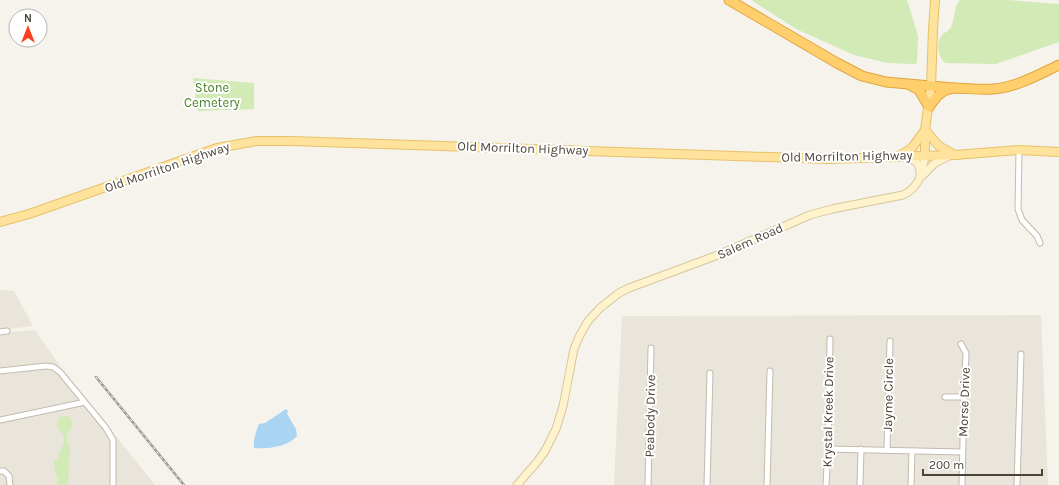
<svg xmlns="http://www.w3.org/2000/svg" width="1059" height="485" font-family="Karla,sans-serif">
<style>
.residential{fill:#eae5da}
.green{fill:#d2eab5}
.water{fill:#a9d4f2}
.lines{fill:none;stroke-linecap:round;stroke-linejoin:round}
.minor-casing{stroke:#c2bbae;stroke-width:7}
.secondary-casing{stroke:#d6c79b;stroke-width:9}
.primary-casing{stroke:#e6c16a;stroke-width:10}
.motorway-casing{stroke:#e0a43c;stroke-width:11}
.minor{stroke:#fff;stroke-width:5}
.secondary{stroke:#fff3cd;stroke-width:7}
.primary{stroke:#ffe39c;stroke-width:8}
.motorway{stroke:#ffcf6e;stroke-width:9}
.rail-casing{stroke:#9a9a9a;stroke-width:2.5}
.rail{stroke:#fff;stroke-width:1;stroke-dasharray:3;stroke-linecap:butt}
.labels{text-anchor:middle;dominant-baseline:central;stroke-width:4;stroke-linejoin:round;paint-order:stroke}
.park-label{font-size:13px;fill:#4a7f2a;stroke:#fff}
.street-label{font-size:13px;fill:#4b4439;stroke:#fff}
</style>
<rect width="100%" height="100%" fill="#f6f3ec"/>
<g class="residential">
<path d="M0,290l14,1 19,35 -33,4z"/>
<path d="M1041,315l7,170h-434l8,-169z"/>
<path d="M35,330l27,39 93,116h-155v-152z"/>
</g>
<g class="green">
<path d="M751,0h156l11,36 -1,27 -3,1 -27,-1 -33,-8 -58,-26z"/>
<path d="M960,0h47l52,4v38l-63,22 -50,-1c-8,-5 -11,-20 -4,-28 3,-3 7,-4 9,-8 4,-9 3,-21 9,-27z"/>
<path d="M193,78l61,5v26l-56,2z"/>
<path d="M69,416c7,6 3,12 -2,19l1,10 2,2 -2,38h-12l2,-6 -3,-5 -1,-13 3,-2c2,-6 6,-12 7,-18 2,-11 -12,-10 -5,-24z"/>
</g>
<path class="water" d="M286,409l2,2 -1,3 9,15 1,7c-10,11 -28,13 -43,12 -1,-7 2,-17 5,-24l6,-1z"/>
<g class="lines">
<defs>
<g id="minor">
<path d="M1019,150l-1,59 4,11 15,16 3,7"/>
<path d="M0,332l7,-1"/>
<path d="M961,344l5,9 -2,44 -2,88"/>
<path d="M0,371l46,-5 7,1 7,5 46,56 7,12v45"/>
<path d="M945,397h19"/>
<path d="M0,420l81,-17 3,-1"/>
<path d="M828,449l134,3"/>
<path d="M887,450l3,-109"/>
<path d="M0,471h4l5,5 1,9"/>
<path d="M648,485l3,-137"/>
<path d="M707,485l3,-112"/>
<path d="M767,485l3,-114"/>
<path d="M826,485l2,-36 2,-110"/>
<path d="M860,485l1,-36"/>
<path d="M911,485l1,-34"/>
<path d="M1017,485l4,-131"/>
</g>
<g id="secondary">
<path d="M906,158c10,2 14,5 14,16"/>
<path d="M922,176l13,-13 14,-7"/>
<path d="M517,485l20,-23 8,-11 11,-22 7,-23 11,-57 5,-12 9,-16 12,-13 19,-15 10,-5 89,-33 92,-40 22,-6 71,-14c17,-8 19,-22 22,-39"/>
</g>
<g id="primary">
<path d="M899,156l13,-8 13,-18 14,16 16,9"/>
<path d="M925,156v-26l6,-44 2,-56 2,-30"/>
<path d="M0,222l29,-8 188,-66 40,-7h34l536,18 128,-4 64,-5 40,2"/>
</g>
<g id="motorway">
<path d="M729,0l108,63 25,13 24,6 67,6"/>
<path d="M910,85l9,5 10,17c7,-10 12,-17 24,-19 13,0 27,2 40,1 24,-2 45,-14 66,-24"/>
</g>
</defs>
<use href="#minor" class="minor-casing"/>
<use href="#secondary" class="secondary-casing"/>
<use href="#primary" class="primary-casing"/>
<use href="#motorway" class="motorway-casing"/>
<use href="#minor" class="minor"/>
<use href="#secondary" class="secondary"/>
<use href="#primary" class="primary"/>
<use href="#motorway" class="motorway"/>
<defs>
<path id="rail" d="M96,377l88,108"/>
</defs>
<use href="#rail" class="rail-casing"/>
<use href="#rail" class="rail"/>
</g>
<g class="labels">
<g class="park-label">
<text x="212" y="87">Stone<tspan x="212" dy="15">Cemetery</tspan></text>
</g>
<g class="street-label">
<text transform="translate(523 148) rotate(2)">Old Morrilton Highway</text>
<text transform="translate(847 156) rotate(-1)">Old Morrilton Highway</text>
<text transform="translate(167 167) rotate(-19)">Old Morrilton Highway</text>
<text transform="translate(750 241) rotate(-24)">Salem Road</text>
<text transform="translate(888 395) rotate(-89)">Jayme Circle</text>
<text transform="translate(964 402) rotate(-88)">Morse Drive</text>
<text transform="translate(828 412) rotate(-89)">Krystal Kreek Drive</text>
<text transform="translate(650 416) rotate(-89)">Peabody Drive</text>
</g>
</g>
<g transform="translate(28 28)"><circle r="19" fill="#ffffff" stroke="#b7b4b0"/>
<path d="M0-3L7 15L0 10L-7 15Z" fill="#fc3f1d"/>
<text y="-6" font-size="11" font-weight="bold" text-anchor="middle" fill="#4b4439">N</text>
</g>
<path d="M923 469v6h119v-6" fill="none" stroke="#4b4439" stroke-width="2"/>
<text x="929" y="469" font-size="12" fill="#4b4439" stroke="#ffffff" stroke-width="3" paint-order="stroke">200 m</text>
</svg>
